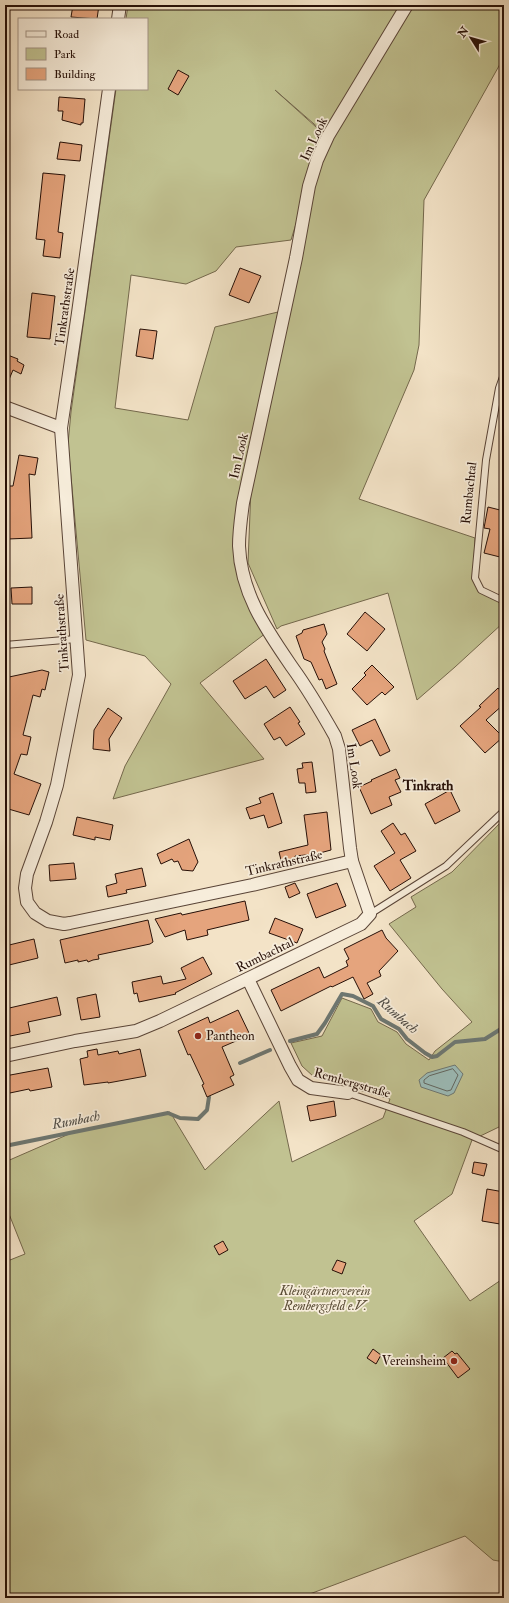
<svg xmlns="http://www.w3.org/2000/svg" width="509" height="1603" font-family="'IM FELL Double Pica',serif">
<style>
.green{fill:#c1c291;stroke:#74684c}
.water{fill:#9cbdba;stroke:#6d7772}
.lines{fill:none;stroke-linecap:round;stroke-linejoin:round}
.shore{stroke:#616660;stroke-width:1}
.stream{stroke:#6d7772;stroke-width:4}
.building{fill:#e5a47d;stroke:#260f07}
.service-casing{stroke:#594437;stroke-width:8}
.minor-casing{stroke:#594437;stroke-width:14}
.service{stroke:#f7eddb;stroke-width:6}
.minor{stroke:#f7eddb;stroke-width:12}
.poi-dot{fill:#8f2418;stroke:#f7eddb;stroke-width:1.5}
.labels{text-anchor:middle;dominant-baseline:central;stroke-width:3.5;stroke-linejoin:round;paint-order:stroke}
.street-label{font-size:13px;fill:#260f07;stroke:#f7eddb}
.poi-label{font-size:13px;fill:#260f07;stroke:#f7eddb;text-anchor:start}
.park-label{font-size:13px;font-style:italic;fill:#5c4e37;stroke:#f7eddb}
.neighbourhood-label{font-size:14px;font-weight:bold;fill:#260f07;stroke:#f7eddb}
.water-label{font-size:14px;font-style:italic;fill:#4f4c46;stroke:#f7eddb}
</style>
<rect width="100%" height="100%" fill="#f3e3c7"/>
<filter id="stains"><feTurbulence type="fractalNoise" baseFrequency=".005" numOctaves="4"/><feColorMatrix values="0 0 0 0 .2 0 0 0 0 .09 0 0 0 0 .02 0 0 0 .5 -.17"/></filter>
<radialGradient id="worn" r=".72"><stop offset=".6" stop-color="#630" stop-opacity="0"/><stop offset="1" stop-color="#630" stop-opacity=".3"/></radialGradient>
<g class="green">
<path d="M128,5l132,1 244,-1v52l-80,143 -5,145 -5,25 -55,129 116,39 -2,43 6,10 25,11v20l-49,45 -38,33 -29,-107 -107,33 -4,3 -29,-66 3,-75 61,-306 17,-45 -54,-47 51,46 -18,49 -17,55 -55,7 -20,24 -30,13 -55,-9 -16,133 73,12 27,-93 63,-15 -43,236 31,85 -66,50 64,76 -151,40 12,-33 46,-82 -26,-28 -59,-16 -18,-196 3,-32 45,-323h31v-70h-21z"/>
<path d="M504,819v308l-3,-1 -29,14 -20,54 -38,27 56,80 34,-23v284l-11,-2 -28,-24 -166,62h-294v-336l20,-8 -20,-50v-42l71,-31 94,-19 35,58 74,-69 13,61 91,-44 7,-19 -76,-22 -12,-11 -11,-23 31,-7 20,-38 29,11 7,13 19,10 9,12 23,16 6,-9 37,-29 -30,-33 -53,-65 27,-17 -5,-10 41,-25z"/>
</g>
<path class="water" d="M455,1065l8,9 -9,19 -6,3 -27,-9 -2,-7 8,-7z"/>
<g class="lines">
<path class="shore" d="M453,1069l5,6 -7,15 -4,1 -23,-8v-3l5,-4z"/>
<g class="stream">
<path d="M290,1041l27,-7 8,-11 17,-29 11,2 20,10 8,13 18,10 8,10 18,14 7,4 5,-1 18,-14 30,-3 19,-12"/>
<path d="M240,1063l30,-13"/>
<path d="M5,1146l163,-33 12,5 18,1 9,-9 2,-13"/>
</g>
</g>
<g class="building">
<path d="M73,5h26l-2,14 -26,-2z"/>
<path d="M178,70l11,6 -11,19 -10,-6z"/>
<path d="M59,97l26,2 -2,24h-2v2l-19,-5 1,-9h-5z"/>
<path d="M60,142l22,3 -2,16 -23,-2z"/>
<path d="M43,173l22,2 -7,57 5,1 -3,25 -17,-2 2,-16 -9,-1z"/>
<path d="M240,268l21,8 -12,27 -20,-8z"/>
<path d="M32,293l23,3 -5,43 -23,-2z"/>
<path d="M140,329l17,2 -4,28 -17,-3z"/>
<path d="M5,354l13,5 -1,2 7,4 -3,9 -8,-4 -8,19z"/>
<path d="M19,455l19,3 -3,17 -6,-1 3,64 -24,1 -1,-4h-2v-12h1l-1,-37h8z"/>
<path d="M488,507l16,4v47l-20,-5 6,-24 -6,-1z"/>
<path d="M32,587v17h-20l-1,-16z"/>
<path d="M365,612l20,17 -18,22 -20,-17z"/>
<path d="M324,624l3,10 -5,8 3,7 -1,2 13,33 -11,5 -4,-10 -3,1 -8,-18 -7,-3 -8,-23 6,-3 1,-3z"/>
<path d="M266,659l20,31 -12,8 -8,-12 -21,13 -12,-18z"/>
<path d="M372,665l22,22 -9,8 -3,-3 -15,13 -15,-16 14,-14 -2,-2z"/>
<path d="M42,670l7,2 -4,18 -3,-1 -2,8 -7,-2 -10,40 8,2 -4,18 -6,-1 -7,20 27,10 -12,31 -24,-7v-110l4,-21z"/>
<path d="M498,688l6,7v9l-18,16 17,17 -18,16 -25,-27 21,-19 -2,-1z"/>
<path d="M290,707l10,15 -2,1 7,11 -19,12 -6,-9 -6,3 -10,-16z"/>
<path d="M108,708l14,10 -13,21 1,12 -17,-2 1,-19z"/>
<path d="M375,719l15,32 -10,5 -8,-16 -12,6 -8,-16z"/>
<path d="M312,762l4,30 -10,1 -1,-10h-6l-2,-14 6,-1 -1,-5z"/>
<path d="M396,769l4,9 -5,2 6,12 -12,5 3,8 -21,9 -12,-27 13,-6 -1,-1z"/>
<path d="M450,790l10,21 -25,13 -10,-20z"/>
<path d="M273,793l9,30 -14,5 -4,-13 -14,4 -4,-11 15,-5 -2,-5z"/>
<path d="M327,812l4,38 -15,4 -21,2 1,5 -14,3 -3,-12 29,-7 -4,-30z"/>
<path d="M77,817l36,8 -3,15 -15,-3v3l-22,-5z"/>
<path d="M393,823l8,12 4,-2 11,18 -16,9 11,18 -21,13 -16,-25 21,-13 -14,-22z"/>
<path d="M189,839l9,23 -5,9 -11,-1 -4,-9 -4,1 -2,-3 -11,5 -4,-10z"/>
<path d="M74,863l2,16 -26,2 -1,-16z"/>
<path d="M142,868l4,18 -20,4 1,3 -19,4 -2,-11 11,-3 -2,-9z"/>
<path d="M295,883l5,10 -11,5 -4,-11z"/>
<path d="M337,883l9,23 -30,12 -9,-24z"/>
<path d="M245,901l4,19 -42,10 1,5 -21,5 -2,-10 -20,7 -10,-18 26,-6 1,2z"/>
<path d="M275,918l28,11 -6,14 -28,-10z"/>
<path d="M148,920l5,22 -3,2 -52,11 1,4 -6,1 -5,2 -1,-2 -9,2v-2l-13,3 -5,-23z"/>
<path d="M382,930l4,8 12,13 -19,20 2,5 -14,7 6,11 -9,5 -11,-22 -21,10 -1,-1 -50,25 -10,-21 48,-23 5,11 24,-12 -2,-5 3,-2 -5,-10z"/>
<path d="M34,939l4,19 -29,7 -4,-19z"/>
<path d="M203,957l9,17 -37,19 1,1 -37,8 -2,-9 -3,1 -2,-12 29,-6 2,8 23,-5 -5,-11z"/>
<path d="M96,994l4,23 -19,3 -4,-22z"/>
<path d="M57,997l4,18 -33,7 2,10 -25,5v-28z"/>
<path d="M238,1010l12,25 -28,12 12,28 -4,2 4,8 -27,12 -5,-12 2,-1 -14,-30 -2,1 -10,-24 30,-14 2,6z"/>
<path d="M97,1049l1,6 20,-4 1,3 21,-5 6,27 -38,7v-1l-24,3 -4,-26 8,-2 -1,-6z"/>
<path d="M48,1068l4,19 -22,4 -1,-2 -24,5v-18z"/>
<path d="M334,1101l2,15 -26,5 -3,-15z"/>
<path d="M474,1162l13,2 -3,12 -12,-3z"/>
<path d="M487,1189l17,3 -4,32 -18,-3z"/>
<path d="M223,1241l5,9 -9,5 -5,-9z"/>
<path d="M337,1260l9,3 -4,11 -10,-4z"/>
<path d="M373,1349l8,6 -5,9 -9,-6z"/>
<path d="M452,1351l3,3 2,-1 13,16 -12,9 -15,-20z"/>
</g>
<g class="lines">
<defs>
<g id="service">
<path d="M504,374l-5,14 -13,72 -11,118 6,12 23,11"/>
<path d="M5,645l71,-6"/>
<path d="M370,914l76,-48 58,-55"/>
<path d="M348,1093l115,39 41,18"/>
</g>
<g id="minor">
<path d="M118,19l2,-14"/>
<path d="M109,89l-31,224 -17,115 18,247 -22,110 -11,37 -19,52 -2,14 2,14 8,11 13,8 16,3 6,-1 182,-38 100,-24"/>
<path d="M5,407l56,21"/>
<path d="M248,979l42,87 8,14 13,8 37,5"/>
<path d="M5,1056l70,-15 61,-10 24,-10 201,-97 9,-10 -18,-53 -2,-13 -11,-99 -4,-13c-13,-23 -27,-47 -43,-69 -26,-38 -51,-73 -53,-121 0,-15 2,-28 4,-43l53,-245 13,-72 8,-26 11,-24 79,-131"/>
</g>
</defs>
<use href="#service" class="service-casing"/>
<use href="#minor" class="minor-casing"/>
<use href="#service" class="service"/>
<use href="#minor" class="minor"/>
</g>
<g class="poi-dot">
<circle cx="198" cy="1036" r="4"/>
<circle cx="454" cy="1361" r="4"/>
</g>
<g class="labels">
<g class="street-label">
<text transform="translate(314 139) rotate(-65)">Im Look</text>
<text transform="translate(65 307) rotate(-82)">Tinkrathstraße</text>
<text transform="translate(239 456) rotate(-77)">Im Look</text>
<text transform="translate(469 493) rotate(-84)">Rumbachtal</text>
<text transform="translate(62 633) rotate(-94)">Tinkrathstraße</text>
<text transform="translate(354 766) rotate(82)">Im Look</text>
<text transform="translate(284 863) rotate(-13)">Tinkrathstraße</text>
<text transform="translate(265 955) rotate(-26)">Rumbachtal</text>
<text transform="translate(352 1083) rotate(16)">Rembergstraße</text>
</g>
<g class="poi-label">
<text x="206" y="1036">Pantheon</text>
<text x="446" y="1361" text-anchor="end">Vereinsheim</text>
</g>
<g class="park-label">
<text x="325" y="1291">Kleingärtnerverein<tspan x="325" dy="15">Rembergsfeld e.V.</tspan></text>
</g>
<g class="neighbourhood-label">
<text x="428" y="785">Tinkrath</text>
</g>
<g class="water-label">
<text transform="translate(398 1015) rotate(41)">Rumbach</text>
<text transform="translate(76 1120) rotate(-11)">Rumbach</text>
</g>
</g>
<rect width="509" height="1603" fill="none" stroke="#f3e3c7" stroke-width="20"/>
<rect x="6" y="6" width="497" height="1591" fill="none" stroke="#260f07" stroke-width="2"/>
<rect x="10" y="10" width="489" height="1583" fill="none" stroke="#260f07"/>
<rect x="18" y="18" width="130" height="72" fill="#f7eddb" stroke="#a39486"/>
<rect x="26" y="31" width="20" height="6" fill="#f7eddb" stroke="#a39486"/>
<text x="54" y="38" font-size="12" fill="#260f07">Road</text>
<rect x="26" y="48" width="20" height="12" fill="#c1c291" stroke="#a39486"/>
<text x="54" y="58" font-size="12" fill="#260f07">Park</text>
<rect x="26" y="68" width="20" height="12" fill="#e5a47d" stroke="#a39486"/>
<text x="54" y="78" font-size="12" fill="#260f07">Building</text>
<g transform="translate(471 38) rotate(307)" stroke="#f7eddb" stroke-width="3" paint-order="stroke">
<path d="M0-3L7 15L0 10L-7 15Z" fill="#260f07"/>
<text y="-6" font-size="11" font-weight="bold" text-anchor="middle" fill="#260f07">N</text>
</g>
<rect width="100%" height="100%" filter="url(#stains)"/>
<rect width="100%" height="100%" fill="url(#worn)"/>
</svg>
